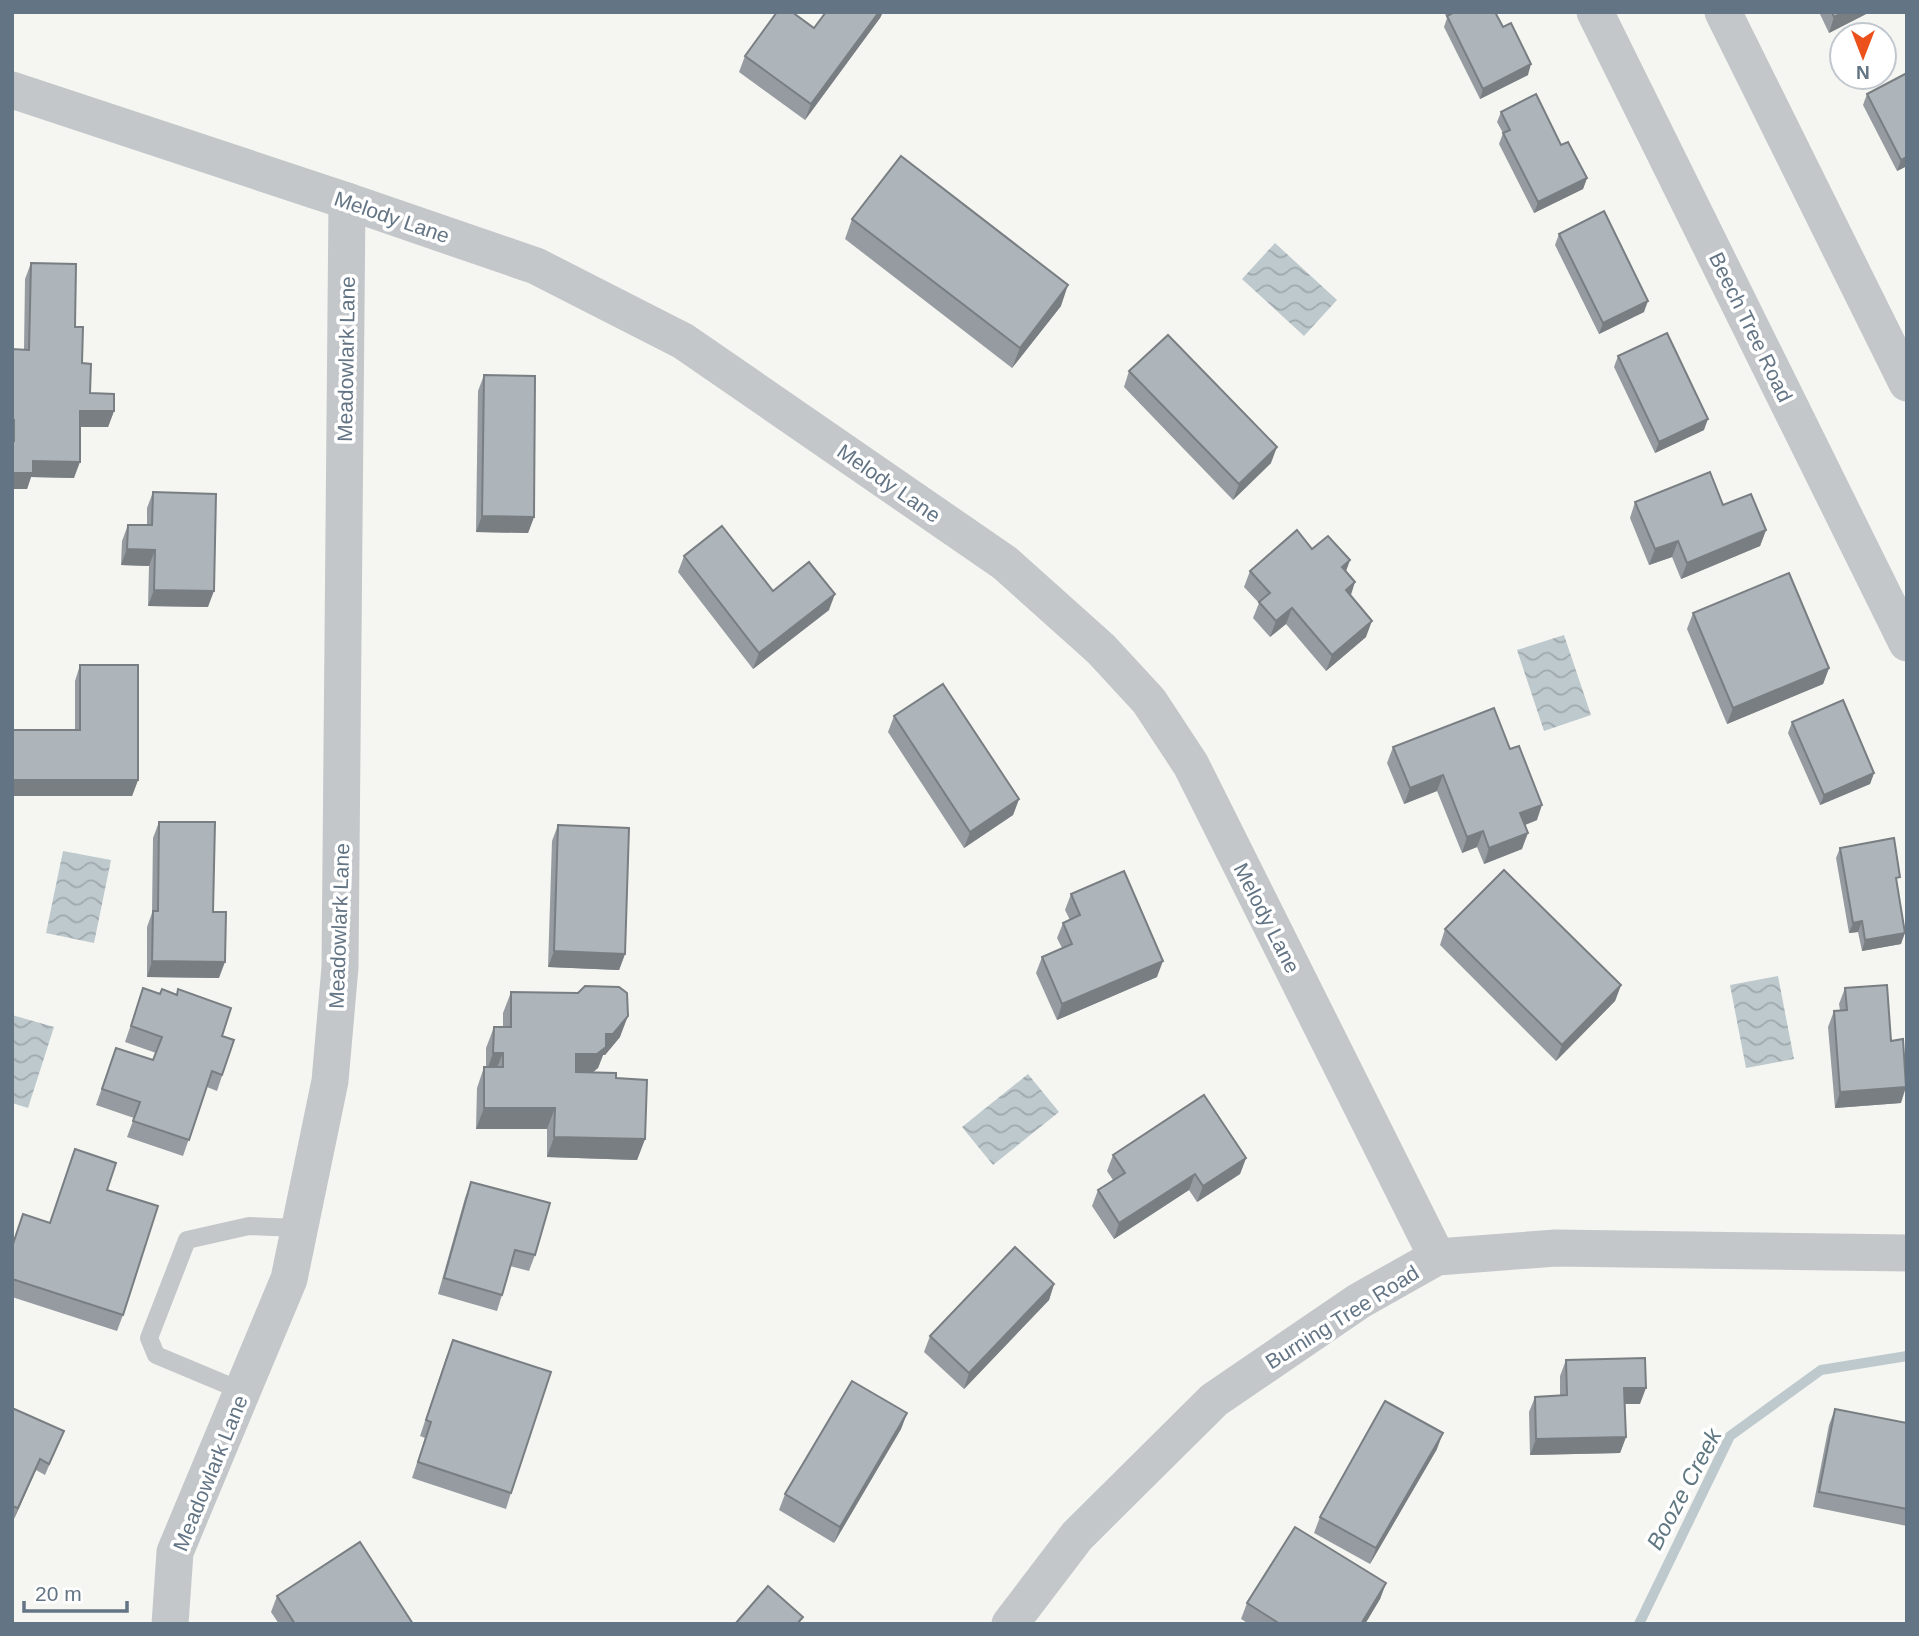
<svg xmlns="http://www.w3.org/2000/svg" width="1919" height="1636" font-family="Arial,sans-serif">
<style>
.water{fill:url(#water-waves)}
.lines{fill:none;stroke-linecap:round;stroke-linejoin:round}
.stream{stroke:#bec9ce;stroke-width:10}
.lane{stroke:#c3c7ca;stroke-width:18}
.street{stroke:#c3c7ca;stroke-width:37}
.wall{fill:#959ba0}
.shaded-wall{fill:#797e82}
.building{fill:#adb4ba;stroke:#797e82;stroke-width:2}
.labels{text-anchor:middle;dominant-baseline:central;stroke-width:7;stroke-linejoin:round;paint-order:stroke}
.street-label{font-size:21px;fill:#637484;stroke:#fff}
.water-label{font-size:23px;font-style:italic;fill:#5f7781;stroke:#fff}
</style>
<defs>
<pattern id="water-waves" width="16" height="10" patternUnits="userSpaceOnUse" patternTransform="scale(1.75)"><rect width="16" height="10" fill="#bec9ce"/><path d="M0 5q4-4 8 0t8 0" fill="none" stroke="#9ea8ad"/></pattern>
</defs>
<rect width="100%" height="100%" fill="#f5f6f1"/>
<g class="water">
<path d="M1275,243l62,57 -33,36 -62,-57z"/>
<path d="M1564,635l27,80 -47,16 -27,-81z"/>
<path d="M63,851l48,9 -17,83 -48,-10z"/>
<path d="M1778,976l16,83 -48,9 -16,-83z"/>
<path d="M12,1015l42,12 -26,81 -16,-5z"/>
<path d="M1028,1074l31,38 -66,53 -31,-38z"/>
</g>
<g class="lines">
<path class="stream" d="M1639,1624l91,-188 91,-66 86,-14"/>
<path class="lane" d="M242,1391l-86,-36 -7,-17 38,-98 62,-14 50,2"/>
<g class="street">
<path d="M1595,12l312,631"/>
<path d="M1723,12l184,371"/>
<path d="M12,90l335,111 189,65 147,75 322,222 96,86 48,52 42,64 246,492"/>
<path d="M170,1624l5,-72 114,-273 41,-198 10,-114 7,-766"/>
<path d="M1010,1624l67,-88 137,-136 145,-99 78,-44 119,-9 351,5"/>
</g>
</g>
<g class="wall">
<path d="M826,12h57l-3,6 -75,102 -66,-48 6,-16 69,-28z"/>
<path d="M1444,12h51l33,63 -48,24 -36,-72 3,-9z"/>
<path d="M1819,12h51l-41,21z"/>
<path d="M1867,94l40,72 -10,5 -34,-66z"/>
<path d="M1501,112l60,33 26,33 -4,11 -49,24 -35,-69 4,-11 -6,-11z"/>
<path d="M852,219l209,87 -49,62 -167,-129z"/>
<path d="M1559,234l85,78 -45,22 -44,-89z"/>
<path d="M31,263l44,64 7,36 8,30 24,18 -6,16h-28l-6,51 -43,-1 -4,12h-15v-140h12l1,-70z"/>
<path d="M1618,356l86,74 -49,23 -41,-86z"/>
<path d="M1129,371l142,92 -38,37 -109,-113z"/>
<path d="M484,375l50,142 -6,16 -52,-1 2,-141z"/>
<path d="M153,492l55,115 -60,-1 1,-40 -28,-1 1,-24 6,-16h19v-17z"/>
<path d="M1635,502l88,3 43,25 -6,16 -79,33 -9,-22 -23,8 -19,-47z"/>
<path d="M1312,549l38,11 -4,11 5,25 15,41 -40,34 -40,-47 -16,13 -17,-19 6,-15 -15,-16 6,-16z"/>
<path d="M684,556l89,35 56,19 -76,59 -75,-97z"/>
<path d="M1693,613l136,55 -6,16 -96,40 -40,-95z"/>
<path d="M80,665l58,115 -6,16h-120l63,-66v-49z"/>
<path d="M894,716l125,83 -6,16 -49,33 -76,-116z"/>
<path d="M1792,722l82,51 -4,11 -50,21 -32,-72z"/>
<path d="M1393,747l144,73 -12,5 -3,24 -38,15 -7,-17 -15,6 -25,-62 -33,13 -17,-41z"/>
<path d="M159,822l54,90 6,66 -72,-1v-50l5,-14 1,-75z"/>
<path d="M558,825l67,129 -6,16 -71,-3 4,-126z"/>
<path d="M1840,848l57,38 4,58 -39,7 -4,-19 -9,1 -13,-75z"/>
<path d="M1071,894l86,83 -100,43 -21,-47 6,-16 20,-9 -5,-10 6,-15 7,-3 -5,-10z"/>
<path d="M1445,929l176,56 -6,16 -59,60 -116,-116z"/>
<path d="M1845,988l56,115 -66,5 -7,-81 6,-16 6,-1 -1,-6z"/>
<path d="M511,992l109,45 -15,18h-2l-5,13 -6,5 24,5 29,61 -8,21 -90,-3v-28h-71l1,-41 7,-21h2v-19l8,-21h9v-14z"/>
<path d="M160,994l62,42 12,4 -17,51 -10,-4 -24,69 -56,-19 7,-19 -38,-13 20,-57 37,12 3,-7 -31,-11 13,-38z"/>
<path d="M75,1149l32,41 16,125 -6,16 -105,-34v-52l11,-31 27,9z"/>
<path d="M1113,1155l133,3 -6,16 -43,28 -8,-12 -75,49 -22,-33 6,-16 15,-10 -6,-9z"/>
<path d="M471,1182l64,73 -6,16 -19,-5 -8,29 -5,16 -59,-17 27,-96z"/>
<path d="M1054,1284l-5,16 -85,89 -40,-37 6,-16z"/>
<path d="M447,1355l64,138 -5,16 -94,-31 13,-40 -5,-2z"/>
<path d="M1566,1360l74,44h-15l1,33 -6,16 -90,2 -1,-43 6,-15 25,-1v-20z"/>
<path d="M12,1408l52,23 -19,44 -9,-5 -22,49 -2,-1z"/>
<path d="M1835,1409l72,14v103l-94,-19 16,-82z"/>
<path d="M907,1413l-6,16 -67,114 -55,-33 6,-16z"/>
<path d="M1437,1449l-67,115 -56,-31 6,-16z"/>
<path d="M1386,1583l-6,16 -15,25h-116l-8,-5 6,-16z"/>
<path d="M277,1596l136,28h-134l-8,-12z"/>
</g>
<g class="shaded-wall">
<path d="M879,12h4l-3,6 -75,102 6,-16z"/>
<path d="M1844,12h26l-41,21 5,-16z"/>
<path d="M1531,64l-3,11 -48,24 3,-10z"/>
<path d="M1907,157v9l-10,5 4,-11z"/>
<path d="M1587,178l-4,11 -49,24 4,-11z"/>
<path d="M1068,285l-7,21 -49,62 8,-20z"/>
<path d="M1648,301l-4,11 -45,22 4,-11z"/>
<path d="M80,411h34l-6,16h-33z"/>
<path d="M1708,419l-4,11 -49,23 4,-11z"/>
<path d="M1277,447l-6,16 -38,37 6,-16z"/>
<path d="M33,461l47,1 -6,16 -43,-1 -4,12h-15v-16z"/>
<path d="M482,516l52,1 -6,16 -52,-1z"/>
<path d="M1766,530l-6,16 -79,33 6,-16z"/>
<path d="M1678,541l-6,16 -23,8 6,-16z"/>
<path d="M127,549l28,1 -6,16 -28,-1z"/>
<path d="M1350,560l-6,16 -2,-9z"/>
<path d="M1355,582l-5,16 -4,-8z"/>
<path d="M154,590l60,1 -6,16 -60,-1z"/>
<path d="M835,594l-6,16 -76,59 6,-16z"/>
<path d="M1292,608l-6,16 -16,13 6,-16z"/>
<path d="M1372,621l-6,16 -40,34 6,-16z"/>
<path d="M1829,668l-6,16 -96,40 6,-16z"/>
<path d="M1874,773l-4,11 -50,21 4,-10z"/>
<path d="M1443,775l-6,16 -33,13 6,-16z"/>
<path d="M12,780h126l-6,16h-120z"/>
<path d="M1019,799l-6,16 -49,33 6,-16z"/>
<path d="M1542,805l-5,15 -22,9 5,-16z"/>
<path d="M1483,831l-6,16 -15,6 5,-16z"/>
<path d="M1528,833l-6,16 -38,15 5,-16z"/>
<path d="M1862,921l-4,11 -9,1 4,-10z"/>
<path d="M1905,933l-4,11 -39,7 3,-11z"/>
<path d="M554,951l71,3 -6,16 -71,-3z"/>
<path d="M152,961l73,1 -6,16 -72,-1z"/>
<path d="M1163,961l-6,16 -100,43 5,-16z"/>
<path d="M1621,985l-6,16 -59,60 6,-16z"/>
<path d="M628,1016l-8,21 -15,18h-2l-5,13 -9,7h-20l7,-21 30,-20z"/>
<path d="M493,1053h10l-8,20h-9z"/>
<path d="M1906,1087l-5,16 -66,5 5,-16z"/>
<path d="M484,1108h71l-8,21h-71z"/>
<path d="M554,1137l91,2 -8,21 -90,-3z"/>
<path d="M1246,1158l-6,16 -43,28 6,-16z"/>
<path d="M1195,1174l-6,16 -75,49 5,-16z"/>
<path d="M1054,1284l-5,16 -85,89 5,-16z"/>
<path d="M1624,1388h22l-6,16h-22z"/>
<path d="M907,1413l-6,16 -67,114 6,-16z"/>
<path d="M1443,1433l-6,16 -67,115 6,-16z"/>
<path d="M1626,1437l-6,16 -90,2 6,-16z"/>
<path d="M40,1459l-4,11 -22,49 4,-11z"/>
<path d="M1386,1583l-6,16 -15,25h-4z"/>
</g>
<g class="building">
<path d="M777,12h15l22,16 12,-16h53l-68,92 -66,-48z"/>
<path d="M1453,12h42l8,15 8,-4 20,41 -48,25 -36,-73 6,-3z"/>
<path d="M1832,12h12l-10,5z"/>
<path d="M1907,73v84l-6,3 -34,-66z"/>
<path d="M1536,94l25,51 7,-3 19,36 -49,24 -35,-69 7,-3 -9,-18z"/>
<path d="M901,156l167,129 -48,63 -168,-129z"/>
<path d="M1604,211l44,90 -45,22 -44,-89z"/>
<path d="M31,263l45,1 -1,63h8l-1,36 9,1 -1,29 24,1v17h-34v51l-47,-1v12h-21v-32h2v-21h-2v-71l17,1z"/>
<path d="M1667,333l41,86 -49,23 -41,-86z"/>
<path d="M1168,335l109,112 -38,37 -110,-113z"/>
<path d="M484,375l51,1 -1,141 -52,-1z"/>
<path d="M1710,472l13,33 28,-11 15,36 -79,33 -9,-22 -23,8 -20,-47z"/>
<path d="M153,492l63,2 -2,97 -60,-1 1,-40 -28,-1 1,-24h24z"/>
<path d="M722,526l51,65 36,-29 26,32 -76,59 -75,-97z"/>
<path d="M1297,530l15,19 16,-13 22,24 -8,7 13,15 -9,8 26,31 -40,34 -40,-47 -16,13 -17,-19 11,-9 -20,-22z"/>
<path d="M1789,573l40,95 -96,40 -40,-95z"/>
<path d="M80,665h58v115h-126v-50h68z"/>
<path d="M943,684l76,115 -49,33 -76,-116z"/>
<path d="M1843,700l31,73 -50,22 -32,-73z"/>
<path d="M1494,708l16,41 9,-3 23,59 -22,8 8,20 -39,15 -6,-17 -16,6 -24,-62 -33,13 -17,-41z"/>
<path d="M159,822h56l-2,90h13l-1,50 -73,-1 1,-50h5z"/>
<path d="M558,825l71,3 -4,126 -71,-3z"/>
<path d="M1894,838l6,39 -4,1 9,55 -40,7 -3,-19 -9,2 -13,-75z"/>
<path d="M1504,870l117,115 -59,60 -117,-116z"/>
<path d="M1124,871l39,90 -101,43 -20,-47 30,-13 -9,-21 17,-8 -9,-21z"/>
<path d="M1887,985l4,56 12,-2 3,48 -66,5 -6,-81 13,-1 -2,-22z"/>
<path d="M585,986l34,1 8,6 1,23 -15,18h-7v13l-9,7h-21v18l40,1v5l31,2 -2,59 -91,-2 1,-29h-71v-41h19v-14h-10l1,-26h17v-35l67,1z"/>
<path d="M143,988l17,6 2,-5 15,6 1,-6 53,19 -9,28 12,4 -12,35 -10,-4 -23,69 -56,-19 7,-19 -38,-13 14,-41 37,12 9,-23 -31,-11z"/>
<path d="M1204,1095l42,63 -43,28 -8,-12 -76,49 -21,-33 27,-17 -12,-18z"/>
<path d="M75,1149l41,14 -9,27 51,16 -35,109 -111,-36v-32l11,-33 27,9z"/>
<path d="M471,1182l79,21 -15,52 -20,-5 -13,45 -58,-17z"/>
<path d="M1015,1247l39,37 -85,89 -39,-37z"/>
<path d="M453,1340l98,32 -40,121 -93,-31 13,-40 -5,-2z"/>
<path d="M1645,1358l1,30h-22l2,49 -90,2 -1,-42 32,-2 -1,-35z"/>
<path d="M852,1381l55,32 -67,114 -55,-33z"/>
<path d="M1385,1401l58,32 -67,115 -56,-31z"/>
<path d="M12,1408l52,23 -15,33 -9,-5 -22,49 -6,-2z"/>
<path d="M1835,1409l72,14v86l-88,-17z"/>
<path d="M1295,1527l91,56 -25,41h-81l-33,-21z"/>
<path d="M360,1542l53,82h-118l-18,-28z"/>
<path d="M768,1586l35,31 -6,7h-62z"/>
</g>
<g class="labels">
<g class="street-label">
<text transform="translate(392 217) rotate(19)">Melody Lane</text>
<text transform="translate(1751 327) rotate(64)">Beech Tree Road</text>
<text transform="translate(346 359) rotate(-89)">Meadowlark Lane</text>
<text transform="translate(889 483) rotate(35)">Melody Lane</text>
<text transform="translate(1267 918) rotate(63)">Melody Lane</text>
<text transform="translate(339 926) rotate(-88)">Meadowlark Lane</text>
<text transform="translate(1342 1317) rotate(-32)">Burning Tree Road</text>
<text transform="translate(210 1473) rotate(-68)">Meadowlark Lane</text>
</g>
<g class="water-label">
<text transform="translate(1684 1489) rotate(-62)">Booze Creek</text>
</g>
</g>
<rect width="1919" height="1636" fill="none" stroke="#637484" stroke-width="28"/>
<g transform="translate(1863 56) rotate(180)"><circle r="33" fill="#ffffff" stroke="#c1c7ce" stroke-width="2"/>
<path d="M0-5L12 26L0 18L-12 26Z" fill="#ec511b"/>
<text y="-10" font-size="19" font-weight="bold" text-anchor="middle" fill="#637484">N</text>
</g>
<path d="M24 1601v10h103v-10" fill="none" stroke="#637484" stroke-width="3.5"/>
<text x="35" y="1601" font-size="21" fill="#637484" stroke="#ffffff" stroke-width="5" paint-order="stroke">20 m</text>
</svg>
